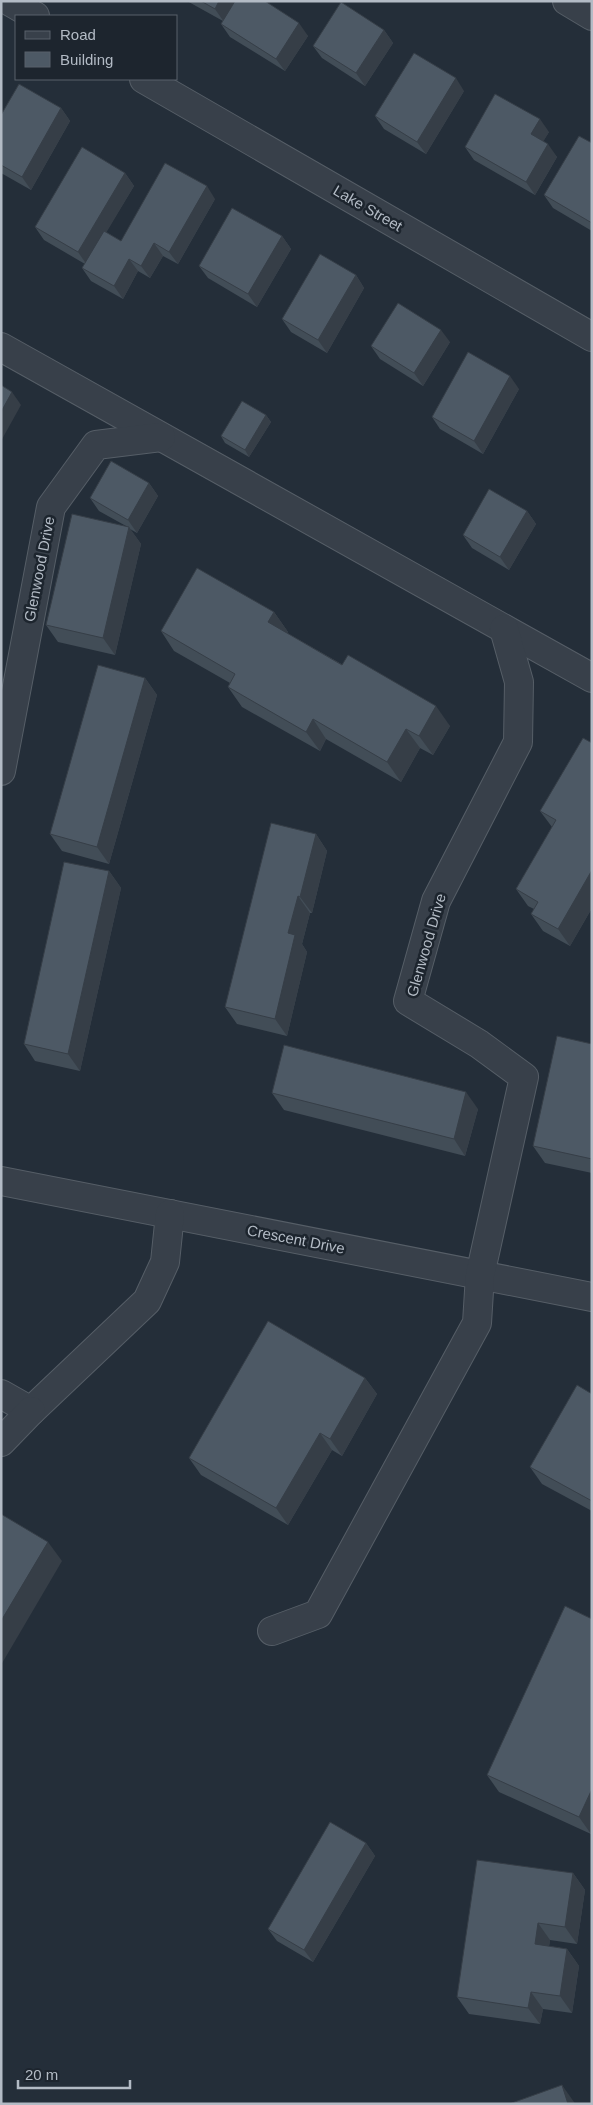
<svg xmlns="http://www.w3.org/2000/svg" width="593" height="2105" font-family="Arial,sans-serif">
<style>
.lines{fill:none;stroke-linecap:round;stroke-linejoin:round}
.minor-casing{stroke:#565e67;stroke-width:30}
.minor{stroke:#38404a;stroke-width:28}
.wall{fill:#424d57}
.shaded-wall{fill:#363e47}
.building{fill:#4d5965;stroke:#363e47}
.labels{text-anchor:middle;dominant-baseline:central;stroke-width:5;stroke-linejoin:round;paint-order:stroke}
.street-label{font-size:15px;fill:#b3bbc5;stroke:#1d252e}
</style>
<rect width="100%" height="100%" fill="#242e39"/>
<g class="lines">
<defs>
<g id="minor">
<path d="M9,1l26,15"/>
<path d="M567,1l25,15"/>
<path d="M144,79l448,258"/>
<path d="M1,347l591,331"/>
<path d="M1,771l50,-264 45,-62 65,-8"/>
<path d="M1,1181l591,116"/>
<path d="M1,1394l30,17 116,-110 18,-39 5,-48"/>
<path d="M1,1442l30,-31"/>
<path d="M272,1631l46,-17 159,-291 3,-48 44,-198 -45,-33 -71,-43 28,-100 82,-159 1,-60 -15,-53"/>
</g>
</defs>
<use href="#minor" class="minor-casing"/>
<use href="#minor" class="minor"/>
</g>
<g class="wall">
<path d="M187,1h78l43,35 -23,35 -55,-34 -9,-13 2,-3z"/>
<path d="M384,30l9,13 -28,43 -43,-28 -9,-12z"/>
<path d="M464,91l-38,63 -42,-25 -9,-13z"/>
<path d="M61,108l9,13 -39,69 -30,-17v-58z"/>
<path d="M549,132l-6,9 14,16 -22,38 -61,-35 -9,-13z"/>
<path d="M592,143v88l-39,-23 -9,-13z"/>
<path d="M125,173l9,13 -28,46 15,9 94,-42 -37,65 -15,-8 -13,22 -12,-7 -15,28 -32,-18 -9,-13 3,-4 -41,-24 -9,-13z"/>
<path d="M282,236l9,13 -34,58 -49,-29 -9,-12z"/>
<path d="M356,275l8,13 -37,65 -36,-21 -9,-13z"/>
<path d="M450,342l-27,44 -43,-27 -9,-13z"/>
<path d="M519,389l-36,65 -43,-25 -8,-12z"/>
<path d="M266,415l5,7 -22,35 -24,-14 -4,-7z"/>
<path d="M149,483l9,13 -21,37 -7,-4 11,15 -26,111 -57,-13 -12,-17 80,-99 -27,-15 -9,-13z"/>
<path d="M527,511l9,13 -27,46 -37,-22 -9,-13z"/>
<path d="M274,612l14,20 -1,1 163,93 -17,29 -13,-7 -19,34 -75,-43 -6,12 -78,-44 -14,-20 2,-4 -56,-32 -13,-20z"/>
<path d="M145,678l12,17 -48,169 -47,-13 -12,-17z"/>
<path d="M592,743v165l-22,38 -27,-15 -12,-17 3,-5 -6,-3 -12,-17 36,-62 -12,-16z"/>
<path d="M316,834l11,17 -15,62h-2l-8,31 5,8 -20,84 -50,-12 -12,-17z"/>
<path d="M109,871l12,17 -41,183 -45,-10 -11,-17z"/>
<path d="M592,1044v129l-47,-10 -12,-17z"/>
<path d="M272,1093l206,16 -13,47 -181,-46z"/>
<path d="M365,1378l12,16 -35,62 -10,-6 -44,75 -87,-50 -12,-17z"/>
<path d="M592,1394v117l-50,-27 -12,-17z"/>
<path d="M592,1619l-1,215 -92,-42 -12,-17z"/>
<path d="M366,1843l9,13 -62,106 -36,-21 -9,-12z"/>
<path d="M573,1873l12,17 -8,54 -27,-4 -1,6 18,3 12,17 -7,47 -29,-4 -3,15 -71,-10 -12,-17z"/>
</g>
<g class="shaded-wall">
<path d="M219,1h16l-11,21 -9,-13z"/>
<path d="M299,23l9,13 -23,35 -9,-12z"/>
<path d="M384,30l9,13 -28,43 -9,-13z"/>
<path d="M456,78l8,13 -38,63 -9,-12z"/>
<path d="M61,108l9,13 -39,69 -9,-13z"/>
<path d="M540,119l9,13 -9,15 -9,-13z"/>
<path d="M548,144l9,13 -22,38 -9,-13z"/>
<path d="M125,173l9,13 -47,79 -9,-13z"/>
<path d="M207,186l8,13 -37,65 -9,-12z"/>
<path d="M282,236l9,13 -34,58 -9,-13z"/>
<path d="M154,243l9,13 -13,22 -9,-12z"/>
<path d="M129,259l9,12 -15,28 -9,-13z"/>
<path d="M356,275l8,13 -37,65 -9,-13z"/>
<path d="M441,330l9,12 -27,44 -9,-13z"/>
<path d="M510,376l9,13 -36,65 -9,-13z"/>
<path d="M12,392l9,13 -20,36v-29z"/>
<path d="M266,415l5,7 -22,35 -4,-7z"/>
<path d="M149,483l9,13 -21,37 -9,-13z"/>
<path d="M527,511l9,13 -27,46 -9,-13z"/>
<path d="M129,527l12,17 -26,111 -12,-17z"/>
<path d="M274,612l14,20 -6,10 -14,-20z"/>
<path d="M145,678l12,17 -48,169 -12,-17z"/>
<path d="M436,706l14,20 -17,29 -14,-19z"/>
<path d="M313,719l13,20 -6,12 -14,-19z"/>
<path d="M406,729l14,19 -19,34 -14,-20z"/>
<path d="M316,834l11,17 -15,62 -12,-16z"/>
<path d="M592,870v38l-22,38 -12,-17z"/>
<path d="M109,871l12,17 -41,183 -12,-17z"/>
<path d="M298,896l12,17 -8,31 5,8 -20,84 -12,-17 13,-86z"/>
<path d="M466,1092l12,17 -13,47 -11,-17z"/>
<path d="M365,1378l12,16 -35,62 -12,-17z"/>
<path d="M320,1433l12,17 -44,75 -12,-17z"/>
<path d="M48,1542l14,19 -61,104v-44z"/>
<path d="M592,1789v43l-1,2 -12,-17z"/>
<path d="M366,1843l9,13 -62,106 -9,-12z"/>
<path d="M573,1873l12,17 -8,54 -12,-17z"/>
<path d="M538,1923l12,17 -3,21 -12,-17z"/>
<path d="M567,1949l12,17 -7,47 -12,-17z"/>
<path d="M531,1992l12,17 -3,15 -12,-16z"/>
<path d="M562,2085l12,17 1,2h-7z"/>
</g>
<g class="building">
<path d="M201,1h18l-4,8z"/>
<path d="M235,1h30l34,22 -23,36 -55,-35z"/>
<path d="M341,2l43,28 -28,43 -43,-27z"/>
<path d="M414,53l42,25 -39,64 -42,-26z"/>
<path d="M19,84l42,24 -39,69 -21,-12v-50z"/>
<path d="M495,94l45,25 -9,15 17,10 -22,38 -61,-35z"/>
<path d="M579,136l13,7v80l-48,-28z"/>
<path d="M82,147l43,26 -47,79 -43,-25z"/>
<path d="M165,163l42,23 -38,66 -15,-9 -13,23 -12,-7 -15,27 -32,-18 22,-37 17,10z"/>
<path d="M232,208l50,28 -34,58 -49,-28z"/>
<path d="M320,254l36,21 -38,65 -36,-21z"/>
<path d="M398,303l43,27 -27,43 -43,-27z"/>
<path d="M468,352l42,24 -36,65 -42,-24z"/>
<path d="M1,385l11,7 -11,20z"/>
<path d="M242,401l24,14 -21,35 -24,-14z"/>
<path d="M111,461l38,22 -21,37 -38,-22z"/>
<path d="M489,489l38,22 -27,46 -37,-22z"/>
<path d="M72,514l57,13 -26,111 -57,-13z"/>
<path d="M197,568l77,44 -6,10 74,43 6,-10 88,51 -17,30 -13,-7 -19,33 -74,-43 -7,13 -78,-45 7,-13 -74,-43z"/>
<path d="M98,665l47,13 -48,169 -47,-13z"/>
<path d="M583,738l9,5v127l-34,59 -27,-15 7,-12 -22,-13 40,-69 -16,-9z"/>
<path d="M271,823l45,11 -16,63 -2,-1 -10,37 7,2 -20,84 -50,-12z"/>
<path d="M64,862l45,9 -41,183 -44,-10z"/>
<path d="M557,1036l35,8v115l-59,-13z"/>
<path d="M284,1045l182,47 -12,47 -182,-46z"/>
<path d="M268,1321l97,57 -35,61 -10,-6 -44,75 -87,-50z"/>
<path d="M577,1385l15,9v107l-62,-34z"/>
<path d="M1,1514l47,28 -47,79z"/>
<path d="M565,1606l27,13v170l-13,28 -92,-42z"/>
<path d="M330,1822l36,21 -62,107 -36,-21z"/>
<path d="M477,1860l96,13 -8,54 -27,-4 -3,21 32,5 -7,47 -29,-4 -3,16 -71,-11z"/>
<path d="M562,2085l6,19h-59z"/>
</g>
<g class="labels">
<g class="street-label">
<text transform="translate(368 208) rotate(30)">Lake Street</text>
<text transform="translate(39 569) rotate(-79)">Glenwood Drive</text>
<text transform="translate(426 945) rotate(-74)">Glenwood Drive</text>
<text transform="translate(296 1239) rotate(11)">Crescent Drive</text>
</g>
</g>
<rect width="593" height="2105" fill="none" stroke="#b3bbc5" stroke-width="5"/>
<rect x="15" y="15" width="162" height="65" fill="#1d252e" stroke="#59616a"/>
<rect x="25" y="31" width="25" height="8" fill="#38404a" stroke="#59616a"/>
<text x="60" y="40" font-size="15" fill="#b3bbc5">Road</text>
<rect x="25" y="52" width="25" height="15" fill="#4d5965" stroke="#59616a"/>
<text x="60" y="65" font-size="15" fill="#b3bbc5">Building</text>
<path d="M18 2080v8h112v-8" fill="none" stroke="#b3bbc5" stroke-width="2.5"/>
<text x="25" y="2080" font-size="15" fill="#b3bbc5" stroke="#1d252e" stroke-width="4" paint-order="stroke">20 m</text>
</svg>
